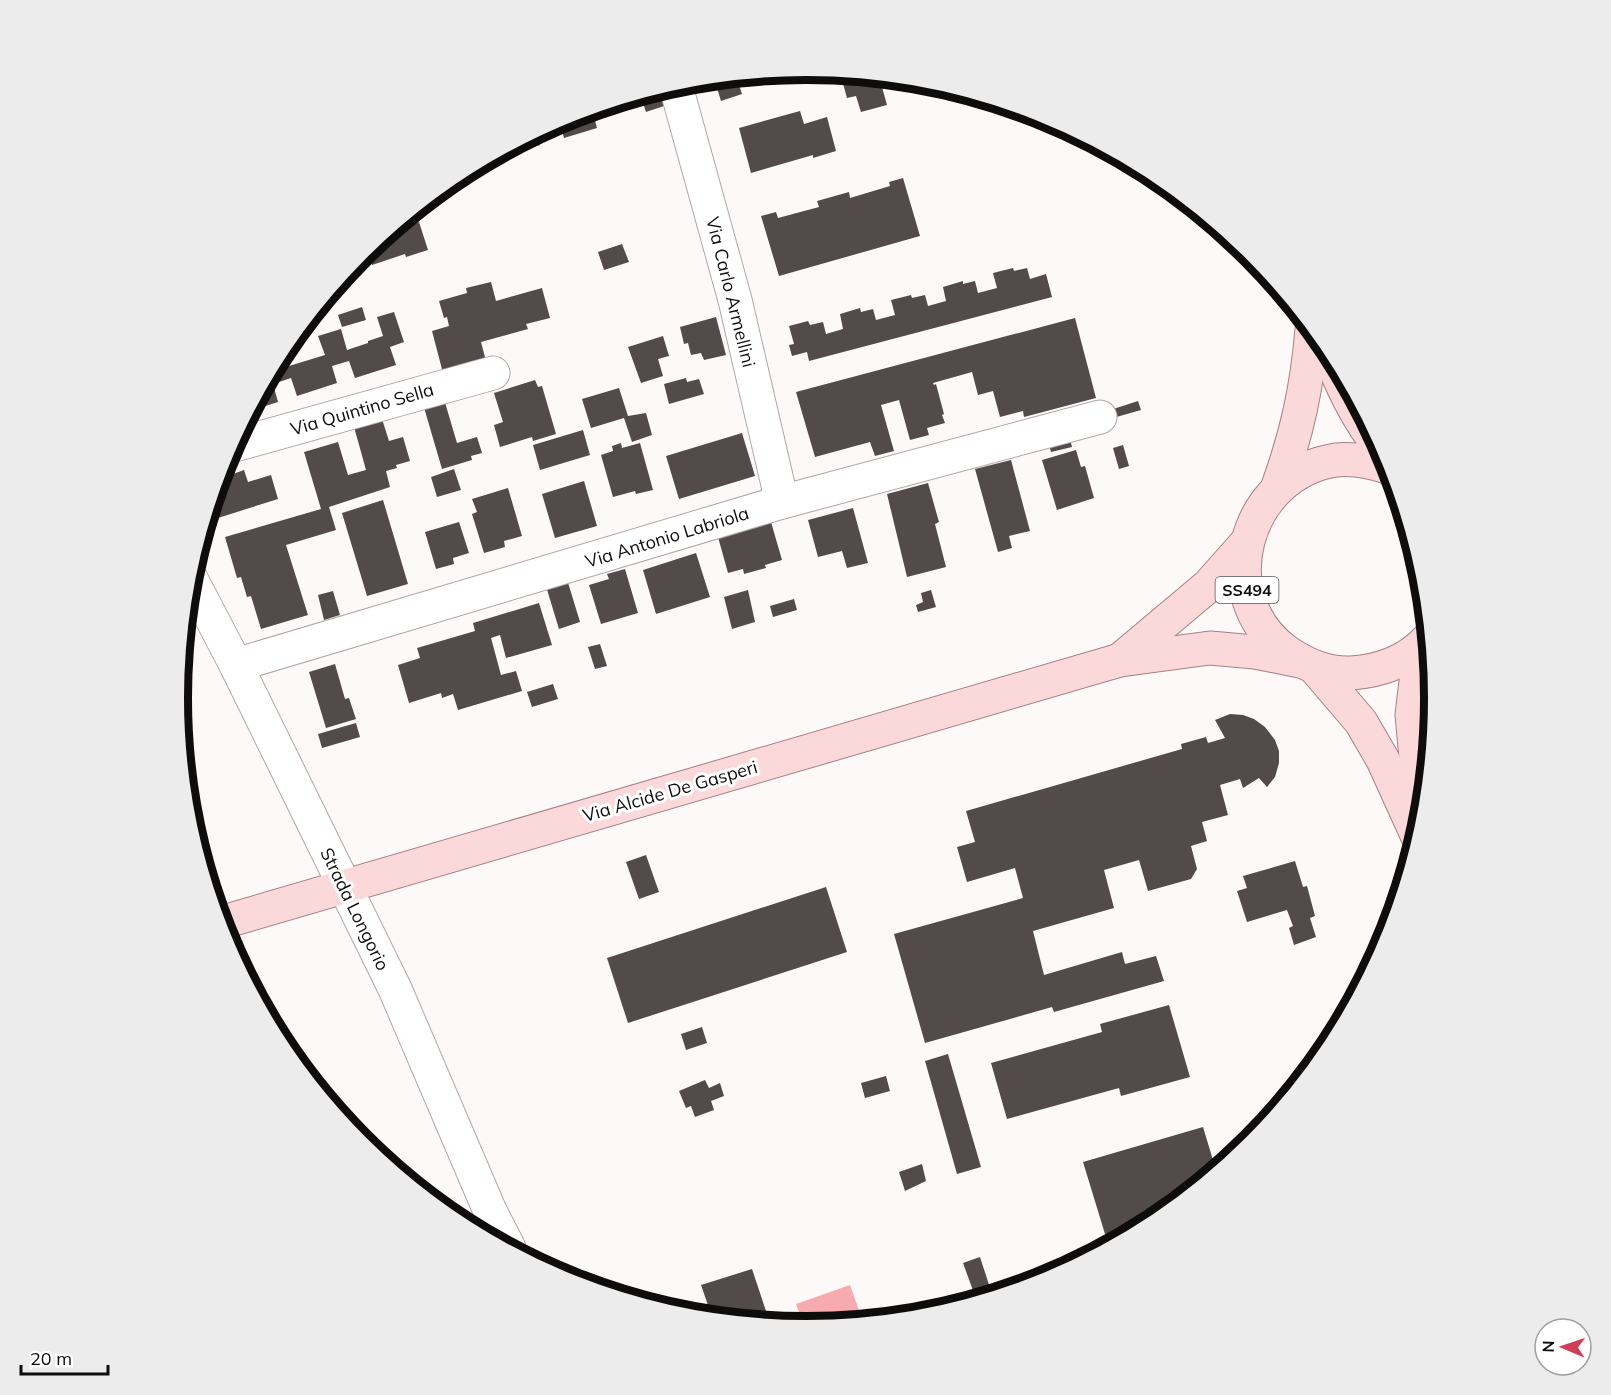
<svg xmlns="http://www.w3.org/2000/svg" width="1611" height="1395" font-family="Mulish,sans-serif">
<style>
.water{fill:#f7abb0}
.building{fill:#534a4b}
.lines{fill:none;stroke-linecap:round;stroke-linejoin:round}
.minor-casing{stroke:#b0a6a7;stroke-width:35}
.major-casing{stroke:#a78082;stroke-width:35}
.minor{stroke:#fff;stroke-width:33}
.major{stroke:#fbd8da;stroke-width:33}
.labels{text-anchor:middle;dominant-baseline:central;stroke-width:6;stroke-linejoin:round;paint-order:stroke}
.shield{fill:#fff;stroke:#575555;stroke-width:1.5}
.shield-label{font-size:16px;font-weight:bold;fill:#0f0c0c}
.street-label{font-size:18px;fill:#0f0c0c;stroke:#fff}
.rim{fill:none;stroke:#0f0c0c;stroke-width:8}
</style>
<rect width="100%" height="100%" fill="#fef9f9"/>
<path class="water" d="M850,1285l11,31 -12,4 -2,-5 -25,9 -18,2 -8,-22z"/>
<g class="building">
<path d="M850,73l29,3 8,29 -26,7 -5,-16 -9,2 -5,-18 9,-3z"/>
<path d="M730,76h6l6,18 -21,7 -4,-13 15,-5z"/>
<path d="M668,86l5,17 -27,9 -6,-18z"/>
<path d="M592,109l5,19 -33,10 -5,-18z"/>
<path d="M800,111l4,13 23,-7 9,34 -23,7v-3l-62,18 -12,-45z"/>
<path d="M537,135l3,10 -25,7 -2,-7z"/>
<path d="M903,178l17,58 -141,40 -18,-60 15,-4 2,6 41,-11 -2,-6 32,-9 1,6 40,-12 -1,-4z"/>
<path d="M443,186l4,12 -31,10z"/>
<path d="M409,219l1,6 9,-3 9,28 -22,7 -1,-3 -33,11 -5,-17 33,-27z"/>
<path d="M622,244l7,18 -25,8 -6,-18z"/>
<path d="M1013,268l1,3 13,-3 3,11 16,-5 6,23 -243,64 -2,-9 -15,4 -3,-11 5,-1 -5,-18 19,-5 2,4 13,-3 3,12 17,-5 -3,-15 20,-6 1,4 12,-3 3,11 19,-5 -4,-15 20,-5 1,3 13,-3 3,11 18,-5 -3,-14 20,-6v3l12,-3 3,12 19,-5 -4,-15z"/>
<path d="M491,282l5,19 46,-13 8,30 -24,6 2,5 -47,13 5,19 -43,12 -11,-42 17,-5 -2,-9 -3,1 -5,-17 28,-8 -1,-5z"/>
<path d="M362,307l4,13 -24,7 -4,-12z"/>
<path d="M394,312l10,30 -14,5 6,18 -41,13 -6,-17 -17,5 5,17 -40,13 -6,-18 -18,6 5,18 -29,9 34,-63 6,18 36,-11 -7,-19 23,-7 6,21 21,-7v-2l15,-5 -6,-19z"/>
<path d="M716,317l10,38 -22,5 -3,-7 -10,2 -3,-12 -4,1 -4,-17z"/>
<path d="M1075,318l21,80 -72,19 -1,-6 -23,6 -7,-26 -15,4 -6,-23 -39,11 1,2 2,-1 8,30 -2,1 3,8 -18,5 2,7 -19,5 -11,-40 -18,5 13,46 -19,5 -5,-14 -55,15 -19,-65z"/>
<path d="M663,336l6,20 -11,3 5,17 -22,7 -13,-36z"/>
<path d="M686,378l1,4 12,-3 5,15 -35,10 -5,-20z"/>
<path d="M535,380l3,7 4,-1 14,48 -23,7 -1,-4 -32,10 -6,-22 9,-3 -9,-29z"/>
<path d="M619,388l9,28 18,-3 6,22 -20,7 -8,-24 -33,10 -9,-29z"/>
<path d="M441,389l16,54 20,-6 5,16 -11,3 1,4 -30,9 -19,-65z"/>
<path d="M1138,401l3,9 -35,10 -2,-8z"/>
<path d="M351,416l31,3 7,22 14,-4 7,24 -14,4 1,3 -11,3 4,16 -61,20 7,23 -50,15 22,70 -47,14 -10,-33 -4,1 -6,-20 -4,1 -12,-41 96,-28 -17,-57 34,-10 10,33 18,-5z"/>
<path d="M583,430l7,25 -50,15 -7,-25z"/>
<path d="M742,433l13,43 -76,23 -13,-43z"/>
<path d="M1069,435l3,12 -21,5 -3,-11z"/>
<path d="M621,443l1,5 18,-5 13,47 -17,4 -1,-3 -22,6 -12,-42 12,-4 -1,-5z"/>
<path d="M1123,445l6,21 -10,3 -6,-21z"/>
<path d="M1076,450l5,17 4,-1 9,32 -37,12 -15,-50z"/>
<path d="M227,456l6,18 11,-4 4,12 23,-7 7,24 -60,19 -6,-19 13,-42z"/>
<path d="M1011,460l19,71 -21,5 3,12 -14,4 -23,-83z"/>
<path d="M454,469l7,21 -24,7 -6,-20z"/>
<path d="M584,481l13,45 -42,12 -13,-44z"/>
<path d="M928,483l11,39 -4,2 11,43 -39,10 -20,-83z"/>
<path d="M508,488l14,48 -18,5 1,6 -21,6 -12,-39 5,-2 -5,-13z"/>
<path d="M383,500l25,84 -41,12 -25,-83z"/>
<path d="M853,508l15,55 -21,5 -5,-17 -24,6 -10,-37z"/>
<path d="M459,522l10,31 -16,5 1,6 -18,5 -11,-37z"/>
<path d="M771,522l11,38 -17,5 1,3 -22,6 -1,-5 -15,4 -10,-36z"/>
<path d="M696,553l14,44 -54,17 -13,-44z"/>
<path d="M625,569l13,44 -37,11 -12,-39 20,-6 -2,-5z"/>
<path d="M566,576l14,46 -21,7 -14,-46z"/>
<path d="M748,590l7,32 -23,7 -8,-32z"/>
<path d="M931,590l5,17 -18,5 -2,-7 7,-3 -2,-9z"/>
<path d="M333,591l7,24 -16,5 -6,-25z"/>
<path d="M794,599l3,11 -24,7 -3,-11z"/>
<path d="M539,603l13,42 -46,13 -6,-23 -9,3 10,37 15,-4 6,20 -64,19 -5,-16 -11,4 -1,-5 -32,10 -11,-38 22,-7 -3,-10 58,-17 -2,-8z"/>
<path d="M600,644l7,22 -12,3 -7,-22z"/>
<path d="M335,664l10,35 4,-1 7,21 -30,9 -17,-56z"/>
<path d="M553,684l5,15 -26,8 -5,-15z"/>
<path d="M1230,714l13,1 11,4 11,8 10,13 4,11v12l-4,14 -8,10 -8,-9 -16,10 -3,-9 -20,6 8,30 -26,7 5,19 -16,5 6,23 -6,10 -43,12 -9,-31 -35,10 10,38 -81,23 11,44 78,-23 3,12 31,-8 8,25 -110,31 -2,-5 -127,36 -31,-109 129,-36 -8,-30 -48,14 -10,-35 18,-5 -9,-31 216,-62 -1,-5 25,-7 2,6 17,-5 -10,-18z"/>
<path d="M356,723l4,14 -38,11 -4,-14z"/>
<path d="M646,855l13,37 -20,7 -13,-37z"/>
<path d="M1295,861l8,26 4,-1 8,30 -5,2 6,19 -22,8 -5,-17 4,-2 -6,-16 -40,12 -10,-31 10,-3 -4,-12z"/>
<path d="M826,887l21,65 -219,71 -21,-65z"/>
<path d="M1169,1005l21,72 -69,19 -2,-8 -112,31 -16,-56 111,-31 -2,-8z"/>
<path d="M702,1027l5,16 -21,7 -5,-16z"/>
<path d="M948,1054l33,113 -24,7 -32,-113z"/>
<path d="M886,1076l4,15 -25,7 -4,-15z"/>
<path d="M705,1080l4,8 11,-5 4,13 -13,5 3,9 -19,7 -4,-11 -5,2 -7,-17z"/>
<path d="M1203,1127l13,43 -60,49 -51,15 -22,-72z"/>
<path d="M922,1164l4,17 -21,10 -6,-19z"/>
<path d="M980,1257l11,34 -16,5 -12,-33z"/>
<path d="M752,1269l18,54 -58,-6 -11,-32z"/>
</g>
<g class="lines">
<defs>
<g id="minor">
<path d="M675,83l60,217 47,202"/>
<path d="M231,446l262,-73"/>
<path d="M189,575l47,90 159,324 95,222 19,37"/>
<path d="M236,665l546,-163 318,-85"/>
</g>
<g id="major">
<path d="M1325,344c15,38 31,75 58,107"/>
<path d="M1390,468c-17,-6 -36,-10 -54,-8 -92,14 -126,137 -49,192 19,13 41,22 64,21 30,-2 57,-12 77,-34"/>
<path d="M1277,489c20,-55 30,-101 35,-160"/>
<path d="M1420,648l-8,67 10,106"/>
<path d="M1120,660l88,-74 39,-44"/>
<path d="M1314,667l47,55 22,38 34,75"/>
<path d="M220,923l900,-263 90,-12 45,4 45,9"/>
</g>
</defs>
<use href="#minor" class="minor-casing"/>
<use href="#major" class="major-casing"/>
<use href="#minor" class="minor"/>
<use href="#major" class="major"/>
</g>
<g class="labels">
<rect class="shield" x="1215.5" y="577" width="63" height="26" rx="4.5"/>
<g class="shield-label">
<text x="1247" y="590">SS494</text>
</g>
<g class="street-label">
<text transform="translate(731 292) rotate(76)">Via Carlo Armellini</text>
<text transform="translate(362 409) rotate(-16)">Via Quintino Sella</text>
<text transform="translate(667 537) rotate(-17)">Via Antonio Labriola</text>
<text transform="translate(670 791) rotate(-16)">Via Alcide De Gasperi</text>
<text transform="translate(355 909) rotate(64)">Strada Longorio</text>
</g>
</g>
<path d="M0 0H1611V1395H0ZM188 698a618 618 0 1 1 1236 0a618 618 0 1 1-1236 0Z" fill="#ececec" fill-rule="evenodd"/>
<path class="rim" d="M188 698a618 618 0 1 1 1236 0a618 618 0 1 1-1236 0Z"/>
<g transform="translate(1563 1347) rotate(272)"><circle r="28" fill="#ffffff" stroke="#9f9e9e" stroke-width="1.5"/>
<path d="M0-4.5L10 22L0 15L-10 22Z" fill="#cf3f59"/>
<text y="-9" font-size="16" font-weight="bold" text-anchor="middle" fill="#0f0c0c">N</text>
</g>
<path d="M21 1365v9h87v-9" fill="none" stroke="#0f0c0c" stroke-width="3"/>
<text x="30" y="1365" font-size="18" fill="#0f0c0c" stroke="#ffffff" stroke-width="4.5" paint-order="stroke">20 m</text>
</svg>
